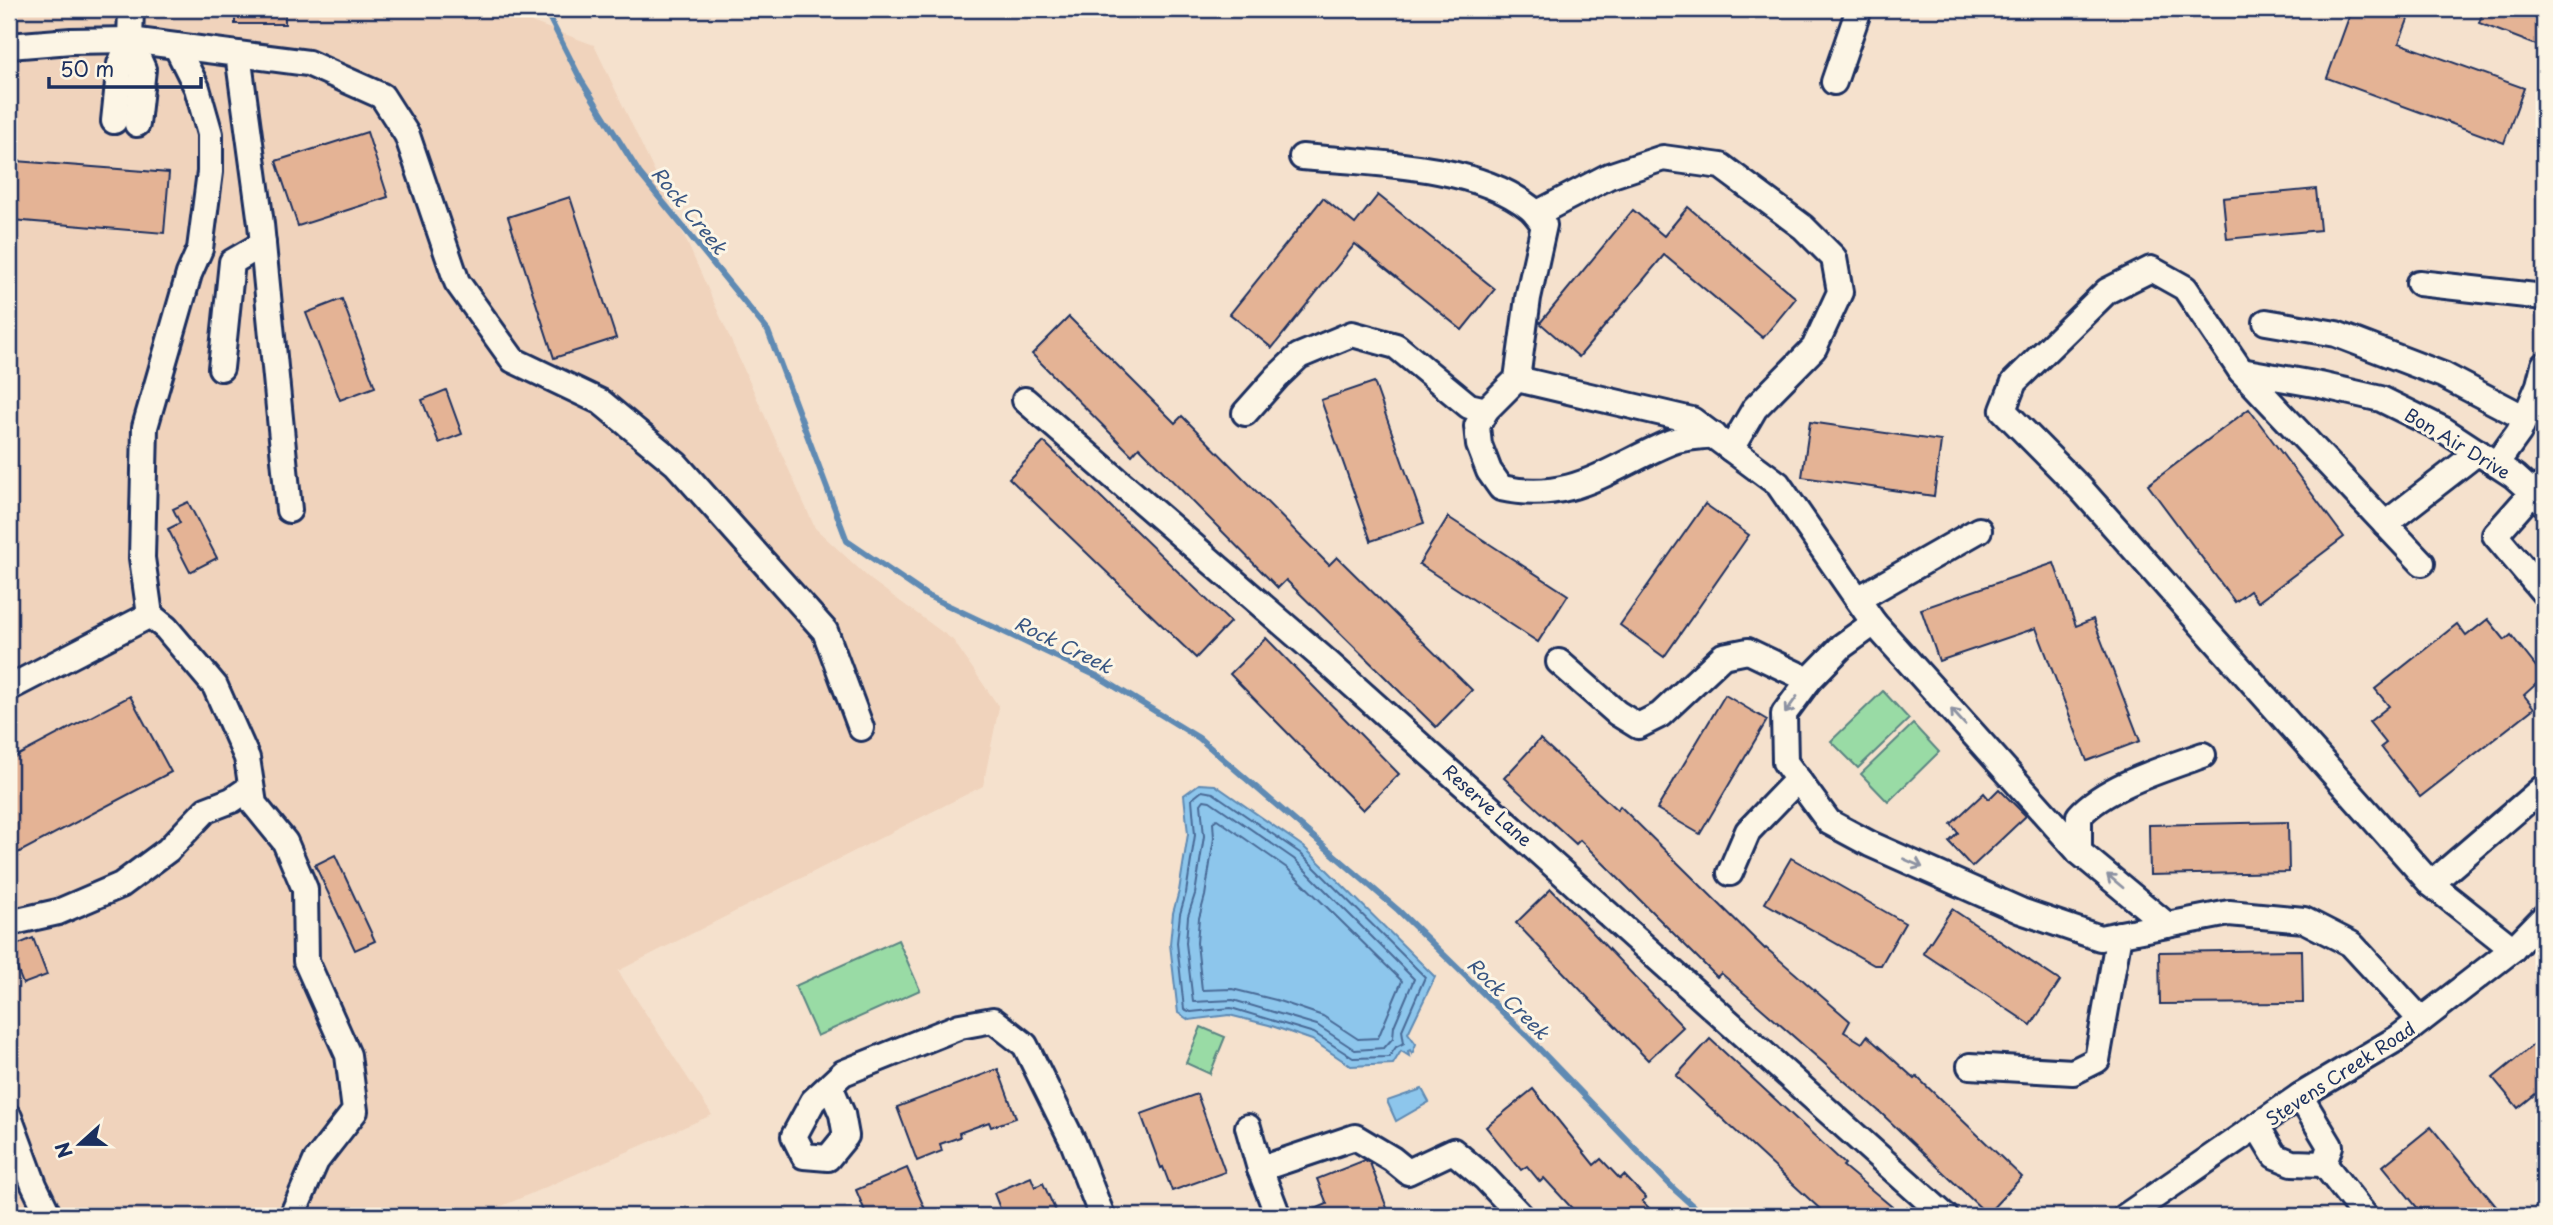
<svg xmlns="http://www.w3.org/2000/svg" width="2553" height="1225" font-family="'Playpen Sans',sans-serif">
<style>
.built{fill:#f0d3bc}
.green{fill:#99dba5;stroke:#5a8582;stroke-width:2}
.water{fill:#8dc6ec;stroke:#5f8ab3;stroke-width:2}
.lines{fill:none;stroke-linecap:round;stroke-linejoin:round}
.shore{stroke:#496b97;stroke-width:2}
.stream{stroke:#5f8ab3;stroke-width:6}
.building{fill:#e4b395;stroke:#1b2f5e;stroke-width:2}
.minor-casing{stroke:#1b2f5e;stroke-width:30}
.minor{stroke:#fcf5e5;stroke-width:24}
.oneway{stroke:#8c92a2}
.labels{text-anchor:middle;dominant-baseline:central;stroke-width:6;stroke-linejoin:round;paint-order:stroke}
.street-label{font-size:18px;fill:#1b2f5e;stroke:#fcf5e5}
.water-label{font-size:19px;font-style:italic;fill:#385582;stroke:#fcf5e5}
</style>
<rect width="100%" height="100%" fill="#f5e1cd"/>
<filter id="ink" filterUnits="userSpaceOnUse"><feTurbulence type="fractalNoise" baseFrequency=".0143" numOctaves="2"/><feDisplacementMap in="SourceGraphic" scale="14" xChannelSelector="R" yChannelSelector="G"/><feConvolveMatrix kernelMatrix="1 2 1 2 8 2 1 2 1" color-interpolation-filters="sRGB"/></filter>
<g filter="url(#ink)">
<path class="built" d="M9,9h472l48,12 65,24 79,166 142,317 56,52 82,60 46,67 -16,79 -365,185 94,144 -233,101h-470z"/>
<g class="green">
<path d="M1883,691l26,28 -51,49 -27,-27z"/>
<path d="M1913,724l26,28 -51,50 -27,-28z"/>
<path d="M898,940l22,50 -103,46 -22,-50z"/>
<path d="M1201,1027l24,10 -15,37 -24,-11z"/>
</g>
<g class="water">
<path d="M1199,784l16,1 89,62 131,130 -27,56 8,11 -4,10 -2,-4 -2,1 1,5 -8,-5 -8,13 -42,2 -39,-26 -43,-15 -40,-10 -40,5 -11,-7 -8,-69 3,-31 6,-22 9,-57 -4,-39z"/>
<path d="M1422,1089l7,13 -33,19 -9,-20z"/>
</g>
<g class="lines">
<g class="shore">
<path d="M1202,791l11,2 87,60 125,124 -23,53 2,13 -8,4 -7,10 -36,1 -39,-25 -83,-25 -40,4 -7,-3 -7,-66 3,-29 6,-21 9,-58 -3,-36z"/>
<path d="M1204,800l6,1 84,58 120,120 -20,47 -1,12 -9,10 -29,2 -38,-25 -84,-25 -40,2 -7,-59 2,-27 7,-22 9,-58 -3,-32z"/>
<path d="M1217,819l70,49 115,113 -24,57 -20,1 -35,-23 -47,-16 -44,-11 -30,1 -5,-47 2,-25 6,-22 9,-58 -1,-16z"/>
</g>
<path class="stream" d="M545,9l36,71 59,94 128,157 79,210 79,54 173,82 100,61 199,172 129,126 148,154 29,26"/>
</g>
<g class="building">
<rect x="235" y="9" width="50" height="15"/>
<path d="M2352,9h60l-13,34 125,45 -20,55 -177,-65z"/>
<path d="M2484,9h60v39l-65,-25z"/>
<path d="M367,132l21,65 -90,29 -22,-65z"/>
<path d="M16,161l153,12 -5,60 -152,-13z"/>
<path d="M2316,189l4,41 -93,9 -4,-41z"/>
<path d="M1378,195l117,94 -33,41 -107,-86 -83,104 -42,-34 93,-116 32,26z"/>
<path d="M570,197l46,141 -62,20 -46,-141z"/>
<path d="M1688,207l108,91 -33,40 -99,-83 -85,102 -39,-34 93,-113 31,26z"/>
<path d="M342,299l33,88 -35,13 -34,-87z"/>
<path d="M1069,317l106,106 7,-7 147,149 8,-8 135,133 -36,37 -150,-147 -8,8 -139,-141 -7,8 -100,-101z"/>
<path d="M1374,382l50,141 -53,18 -50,-141z"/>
<path d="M446,390l16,44 -23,9 -17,-43z"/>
<path d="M2249,409l95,128 -86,65 -8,-11 -15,11 -87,-117z"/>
<path d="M1810,422l131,19 -7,55 -132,-19z"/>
<path d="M1044,442l186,180 -34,36 -187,-180z"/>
<path d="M188,502l29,56 -27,14 -22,-43 12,-6 -7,-14z"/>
<path d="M1705,504l44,31 -85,122 -44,-32z"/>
<path d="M1448,517l120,78 -30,47 -119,-78z"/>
<path d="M2054,563l22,63 17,-7 47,122 -53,20 -51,-133 -97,33 -18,-52z"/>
<path d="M2488,619l17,21 6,-5 33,42 -20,18 10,13 -114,89 -39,-50 5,-4 -17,-21 20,-16 -14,-17 82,-65 9,12z"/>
<path d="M1266,638l133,136 -36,36 -133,-136z"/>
<path d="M1725,695l42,25 -67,114 -43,-25z"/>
<path d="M130,696l41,76 -155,82 -7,-14v-80z"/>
<path d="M1540,739l77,71 3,-4 145,143 1,-1 84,73 -6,11 18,11 5,-7 48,43 2,-2 105,100 -35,37 -106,-101 -160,-140 -4,4 -137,-137 -4,4 -72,-66z"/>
<path d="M1999,789l27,27 -54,51 -23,-25 9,-9 -7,-9 33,-31 5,6z"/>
<path d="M2288,822l1,50 -139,3 -1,-50z"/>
<path d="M335,855l40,86 -20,9 -40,-85z"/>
<path d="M1791,858l114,65 -24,42h-7l-109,-62z"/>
<path d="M1551,889l132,138 -35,33 -132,-137z"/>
<path d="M1952,909l108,72 -29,44 -108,-72z"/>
<path d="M33,938l14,37 -24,9 -14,-36z"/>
<path d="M2302,950l1,53 -143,1 -1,-52z"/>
<path d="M2544,1036v51l-26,21 -25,-30z"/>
<path d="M1710,1039l135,125 -2,2 60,50h-75l-8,-7 -144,-133z"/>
<path d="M998,1069l18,49 -25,9 -2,-5 -30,11 1,4 -20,7 2,7 -25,10 -20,-54z"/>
<path d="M1533,1089l61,76 7,-6 19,20 4,-4 22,23 -4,3 15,15h-78l-35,-38 -4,4 -13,-16 -6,4 -35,-43z"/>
<path d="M1197,1094l28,78 -53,19 -9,-24 -2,1 -20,-54z"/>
<path d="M2431,1127l73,89h-80l-41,-50z"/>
<path d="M1365,1160l5,3 20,53h-91l28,-12 -10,-25z"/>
<path d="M907,1168l21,48h-61l-11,-26z"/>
<path d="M1031,1177l4,10 8,-4 15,33h-55l-9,-23z"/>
</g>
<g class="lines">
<defs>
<g id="minor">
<path d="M130,40l13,29 -6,55"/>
<path d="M9,46l62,-5 59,-1 178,23 74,33 25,39 50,147 56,78 88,42 75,62 149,167 36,97"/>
<path d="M176,46l21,42 13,46v38l-10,77 -11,25 -44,153 -3,131 8,57 16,13 49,58 32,72 7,46 31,38 20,47 1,72 42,94 7,56 -39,50 -24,55"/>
<path d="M238,54l23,170 28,286"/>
<path d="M1834,82l25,-73"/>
<path d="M114,121l6,-57 10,-24 1,-31"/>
<path d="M1302,157c68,6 174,7 228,51 6,5 10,12 14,17l-16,73 -11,81 -31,31 -9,16 2,19 10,26 12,17c71,16 109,-21 170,-46 13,-5 29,-5 43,-7"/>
<path d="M1536,214l73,-38 54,-18 58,8 82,61 31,31 6,34 -26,56 -59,60 -24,41"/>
<path d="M2419,283l125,14"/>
<path d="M2266,322l70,12 107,41 82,43"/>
<path d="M221,368l11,-106 31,-18"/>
<path d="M2241,371l79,14 61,14 63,31 70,46 30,27"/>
<path d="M1517,379l175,41 86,64 96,139 205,229 88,73"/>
<path d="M1025,400l301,261 619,555"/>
<path d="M1245,413l32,-36 22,-21 53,-22 44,12 73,60 17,4"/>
<path d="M2496,464l23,-32 20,-47 5,-20"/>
<path d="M2544,484l-11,8 -38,43 49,58"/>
<path d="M2385,524l93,-72"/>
<path d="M2422,563l-181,-192 -56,-83 -34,-19 -44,22 -93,91 -11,28 78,79 350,395 82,65"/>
<path d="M1858,599l121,-69"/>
<path d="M1874,623l-32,23 -33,34 -25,34 1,48 44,60 41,22 151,67 79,27 129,-25 75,7 47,24 70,76"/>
<path d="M1559,662l58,51 21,13 22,-11 63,-59 25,-5 61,29"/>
<path d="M9,688l141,-73"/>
<path d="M2079,852v-36c27,-30 85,-47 124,-61"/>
<path d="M1730,873l18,-42 50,-52"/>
<path d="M2431,884l113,-97"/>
<path d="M9,923l49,-11 63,-27 47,-35 38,-40 26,-10 19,-13"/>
<path d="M1970,1066l103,6 24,-12 22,-126"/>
<path d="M830,1086l12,28 4,22 -18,22 -24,-2 -10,-20 19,-35 30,-28 117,-47 33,-6 32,25 48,97 29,74"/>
<path d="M9,1117l25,68 15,31"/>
<path d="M2257,1126l18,30 17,7 32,1 6,-18 -30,-50"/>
<path d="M1248,1127l12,42 18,47"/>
<path d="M2324,1164l41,52"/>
<path d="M1260,1169l95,-32 37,22 16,13 45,-21 32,27 36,38"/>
<path d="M2126,1216l174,-120 98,-58 115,-89 31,-32"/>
</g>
</defs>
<use href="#minor" class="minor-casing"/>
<use href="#minor" class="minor"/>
</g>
<defs><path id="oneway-shaft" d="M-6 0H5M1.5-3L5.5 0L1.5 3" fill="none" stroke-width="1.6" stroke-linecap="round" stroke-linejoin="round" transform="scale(1.75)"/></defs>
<g class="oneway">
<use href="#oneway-shaft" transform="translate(1791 705) rotate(125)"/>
<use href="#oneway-shaft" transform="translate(1958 717) rotate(-132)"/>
<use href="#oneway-shaft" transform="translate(1913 863) rotate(24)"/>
<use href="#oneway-shaft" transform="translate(2115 881) rotate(-140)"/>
</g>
</g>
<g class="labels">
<g class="street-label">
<text transform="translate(2458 443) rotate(31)">Bon Air Drive</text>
<text transform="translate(1488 805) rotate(42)">Reserve Lane</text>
<text transform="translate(2340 1073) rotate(-33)">Stevens Creek Road</text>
</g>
<g class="water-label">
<text transform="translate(690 210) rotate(51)">Rock Creek</text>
<text transform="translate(1064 644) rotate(26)">Rock Creek</text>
<text transform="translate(1509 998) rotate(45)">Rock Creek</text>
</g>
</g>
<rect width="2553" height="1225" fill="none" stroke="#fcf5e5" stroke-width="35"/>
<rect x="18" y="18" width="2518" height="1190" fill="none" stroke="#1b2f5e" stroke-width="2.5" filter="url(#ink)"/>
<g transform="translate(80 1144) rotate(249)" stroke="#fcf5e5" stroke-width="5" paint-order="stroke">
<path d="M0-5L12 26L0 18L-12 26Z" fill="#1b2f5e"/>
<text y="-10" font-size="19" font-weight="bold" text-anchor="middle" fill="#1b2f5e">N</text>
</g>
<path d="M49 77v10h152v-10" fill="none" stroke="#1b2f5e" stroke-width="3.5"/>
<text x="60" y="77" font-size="21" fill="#1b2f5e" stroke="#fcf5e5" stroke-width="5" paint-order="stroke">50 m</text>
</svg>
